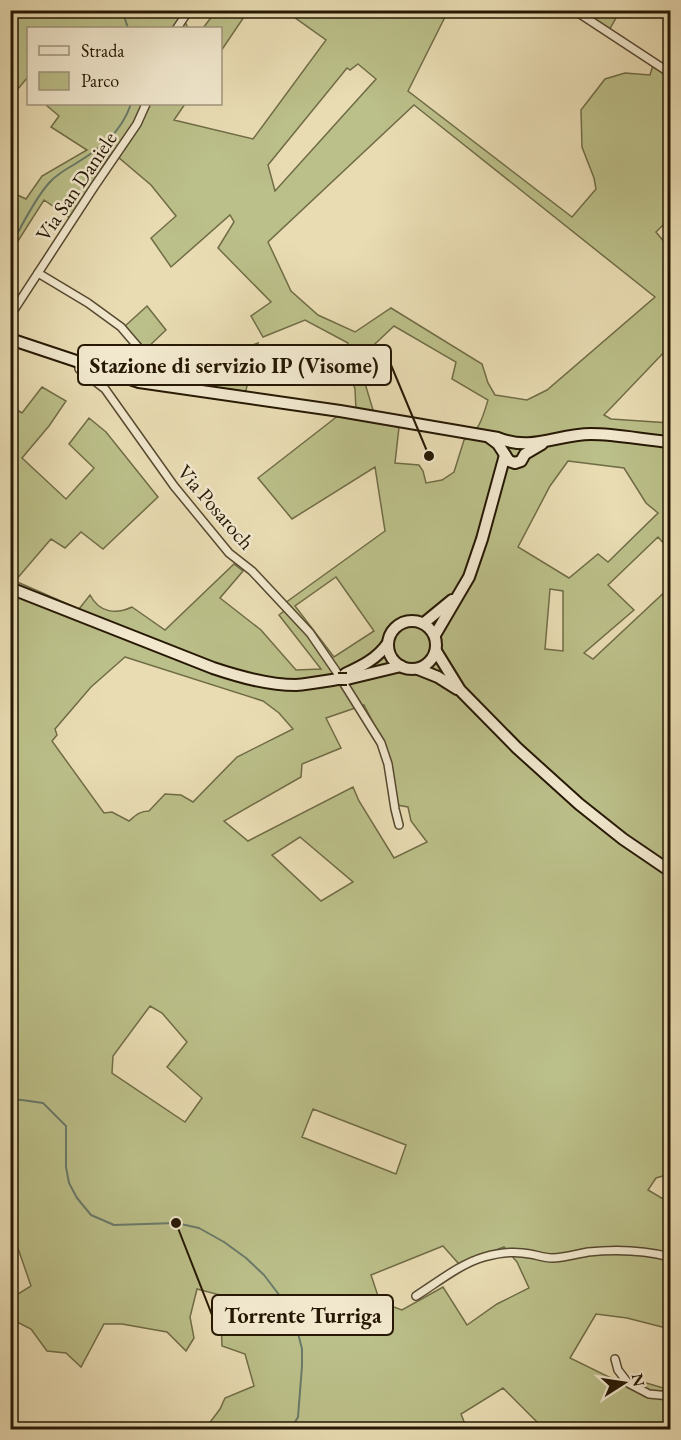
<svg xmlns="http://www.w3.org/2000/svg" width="681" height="1440" font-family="'EB Garamond',serif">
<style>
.green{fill:#bbbf89;stroke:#706c46;stroke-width:1.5;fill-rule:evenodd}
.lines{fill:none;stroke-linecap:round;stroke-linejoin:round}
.stream{stroke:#6a7a69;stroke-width:2}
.street-casing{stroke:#574930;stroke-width:10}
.secondary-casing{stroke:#261804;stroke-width:14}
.street{stroke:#f1e8ce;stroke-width:7}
.secondary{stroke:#f1e8ce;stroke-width:10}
.secondary-bridge-casing{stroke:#261804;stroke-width:14;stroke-linecap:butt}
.secondary-bridge{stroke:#f1e8ce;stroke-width:10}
.labels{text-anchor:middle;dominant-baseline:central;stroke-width:5;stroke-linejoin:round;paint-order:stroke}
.street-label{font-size:21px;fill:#261804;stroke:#f1e8ce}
.leader{fill:none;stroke:#261804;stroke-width:2}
.callout-dot{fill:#261804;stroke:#f1e8ce;stroke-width:2}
.callout{fill:#f1e8ce;stroke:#261804;stroke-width:2}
.callout-label{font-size:22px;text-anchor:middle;font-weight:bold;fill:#261804}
</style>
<rect width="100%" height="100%" fill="#e9dcb3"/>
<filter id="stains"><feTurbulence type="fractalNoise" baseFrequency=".00333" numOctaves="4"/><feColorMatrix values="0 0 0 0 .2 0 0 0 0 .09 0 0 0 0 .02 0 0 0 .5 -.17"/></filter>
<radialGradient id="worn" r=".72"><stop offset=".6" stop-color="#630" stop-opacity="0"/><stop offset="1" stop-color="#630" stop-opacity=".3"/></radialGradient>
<g class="green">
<path d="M11,11h169l7,15 -1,2h-158v49l-17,20z"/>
<path d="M216,11h32l-27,40 -1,-23h-17z"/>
<path d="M299,11h149l-40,80 164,126 24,-28 -2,-11 -12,-31 -1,-37 24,-31 20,-6 25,2 4,-13 16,11v145l-14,14 14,17v97l-66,69 7,4 59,4v127l-12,-13 -50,48 26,25 -50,43 9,6 77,-72v587l-14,4 -8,12 22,13v126l-43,-11 -31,-4 -26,44 51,25 12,-4 37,11v-1v40h-126l-41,-41 -42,26 6,15h-262l15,-20 5,-11 29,-12 -9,-32 -23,-8 -2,-51 -23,-6 -7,28 4,21 -8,13 -19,-19 -45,-8h-18l-23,43 -15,-14 -19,-2 -16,-22 -20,-10v-25l4,2 16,-10 -21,-61v-408l2,-4 -2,-1 1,-406 11,7 20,-26 24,14 -17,25 -27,32 44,41 28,-31 -25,-24 20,-26 17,14 52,65 -55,52 -22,-17 -16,16 -14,-9 -36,42 64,28 11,-14c9,17 25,20 42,12l33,23 69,-66 9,7 -23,27 41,32 35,40 25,-1 -42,-54 10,-8 -4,-4 100,-72 -10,-64 -83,52 -34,-41 81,-63 60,12 -4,36 24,2 4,6 3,12 16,-3 12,-8 10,-32c15,-7 19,-24 24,-40l-36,-21 4,-17 -62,-36 -36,34 15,50 8,5 -25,-4 -1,-22 -8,-24 1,-22 -43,-23 -42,17 -12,-21 20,-14 -53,-54 16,-26 -4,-7 -59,52 -20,-29 25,-22 -25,-31 -39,-33 -42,66 -26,-18 -28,44 -5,14v-66l15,7 16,-23 45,-26 -36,-23 8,-11 -13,-11 1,-1h138l-11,16 79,19 73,-99 -32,-23zM358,64l18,15 -101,112 -7,-26 79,-97 3,2zM414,105l241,192 -108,93 -20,10 -32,-5 -7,-12 -6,-19 -91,-56 -36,24 -37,-17 -27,-24 -23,-49zM568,461l56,7 22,35 12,10 -50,49 -10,-8 -29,24 -51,-31 32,-61zM336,577l38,54 -40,26 -39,-51zM550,589l13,2v60l-18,-2zM125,657l138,44 16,12 14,16 -56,28 -44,45 -12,-7 -16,-1 -16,17c-9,0 -13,4 -20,10l-17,-9 -8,1 -52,-72 5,-6 -2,-6 36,-42zM364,705l16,31 11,68 17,3 3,14 16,21 -33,16 -35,-57 -6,-14 -105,54 -24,-20 77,-44 1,-13 39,-16 -15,-30zM300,837l53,45 -32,19 -49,-46zM150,1006l12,7 25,29 -20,25 35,31 -17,24 -73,-49 1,-17zM313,1109l93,36 -10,29 -94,-37zM443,1246l16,18 45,-17 13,15 12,26 -32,16 -30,21 -24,-38 -41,23 -22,-8 -9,-27z"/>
<path d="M574,11h46l-12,21z"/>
<path d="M147,306l19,24 -20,19 -22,-22z"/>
<path d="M258,343l-13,51 -79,-13 1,-2 51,-21z"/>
</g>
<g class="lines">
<g class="stream">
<path d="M122,10l6,18"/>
<path d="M10,247c12,-21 23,-46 39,-64 7,-8 17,-14 26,-19 26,-16 46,-31 56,-60"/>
<path d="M10,1099l12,1 21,3 23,23v41l3,16 8,15 14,17 23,10 62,-2 23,5 25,14 22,16 18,17 29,38 9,36v17l-4,51 -6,10 -3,3"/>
</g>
<defs>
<g id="street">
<path d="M574,10l96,63"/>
<path d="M177,28l12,-18"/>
<path d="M38,273l50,30 33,24 35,41 4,9v9"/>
<path d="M10,316l84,-129 43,-63 9,-20"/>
<path d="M79,361v8l26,20 69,97 55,67 23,18 58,62 26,38 45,72 7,21 7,45 4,16"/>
<path d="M416,1296c22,-14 44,-32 68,-39 14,-4 32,-6 46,-3 7,1 14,4 22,4 13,0 24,-4 36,-6 29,-3 55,-2 82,5"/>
<path d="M615,1359l3,11 10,13 21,11 21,2"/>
</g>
<g id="secondary">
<path d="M10,339l129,43 201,29 158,27c34,14 59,-4 93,-4 26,0 53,6 79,8"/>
<path d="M490,438l8,6 11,17 6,2 6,-2 4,-7 17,-10"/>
<path d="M10,588l203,80c27,9 55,17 83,17 14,-1 29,-4 42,-6"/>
<circle cx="412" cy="645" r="24"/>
<path d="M424,623l28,-23"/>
<path d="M435,635l34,-58 13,-38 23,-84"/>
<path d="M436,651l24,39 57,58 62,56 44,35 47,32"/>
<path d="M418,669l20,8 19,12"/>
<path d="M345,674c17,-8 32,-15 43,-31"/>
<path d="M347,679l54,-13"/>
</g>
</defs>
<use href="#street" class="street-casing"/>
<use href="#secondary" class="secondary-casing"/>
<use href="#street" class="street"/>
<use href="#secondary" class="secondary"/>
<defs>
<path id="secondary-bridge" d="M338,679h9"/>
</defs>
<use href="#secondary-bridge" class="secondary-bridge-casing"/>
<use href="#secondary-bridge" class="secondary-bridge"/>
</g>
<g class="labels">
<g class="street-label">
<text transform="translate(76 186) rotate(-56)">Via San Daniele</text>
<text transform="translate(216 507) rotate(49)">Via Posaroch</text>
</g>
</g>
<path class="leader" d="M429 456L391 365M176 1223L212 1315"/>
<g class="callout-dot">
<circle cx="429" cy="456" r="6"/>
<circle cx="176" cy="1223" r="6"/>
</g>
<g class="callout">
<rect x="78" y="345" width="313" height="40" rx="6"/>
<rect x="212" y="1295" width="181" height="40" rx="6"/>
</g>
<g class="callout-label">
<text x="234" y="373">Stazione di servizio IP (Visome)</text>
<text x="303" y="1323">Torrente Turriga</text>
</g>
<rect width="681" height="1440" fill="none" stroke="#e9dcb3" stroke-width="36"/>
<rect x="12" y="12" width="657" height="1416" fill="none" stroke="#261804" stroke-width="3"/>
<rect x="18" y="18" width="645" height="1404" fill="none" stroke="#261804" stroke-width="1.5"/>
<rect x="27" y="27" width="195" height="78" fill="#f1e8ce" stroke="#a0957d" stroke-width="1.5"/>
<rect x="39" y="46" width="30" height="9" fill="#f1e8ce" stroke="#a0957d" stroke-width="1.5"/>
<text x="81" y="57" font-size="18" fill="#261804">Strada</text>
<rect x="39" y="72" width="30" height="18" fill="#bbbf89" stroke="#a0957d" stroke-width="1.5"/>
<text x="81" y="87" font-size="18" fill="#261804">Parco</text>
<g transform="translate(624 1383) rotate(78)" stroke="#f1e8ce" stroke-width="4.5" paint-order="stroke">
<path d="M0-4.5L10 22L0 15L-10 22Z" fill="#261804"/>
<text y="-9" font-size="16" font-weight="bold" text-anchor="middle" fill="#261804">N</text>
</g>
<rect width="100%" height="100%" filter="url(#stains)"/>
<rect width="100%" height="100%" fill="url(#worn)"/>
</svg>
